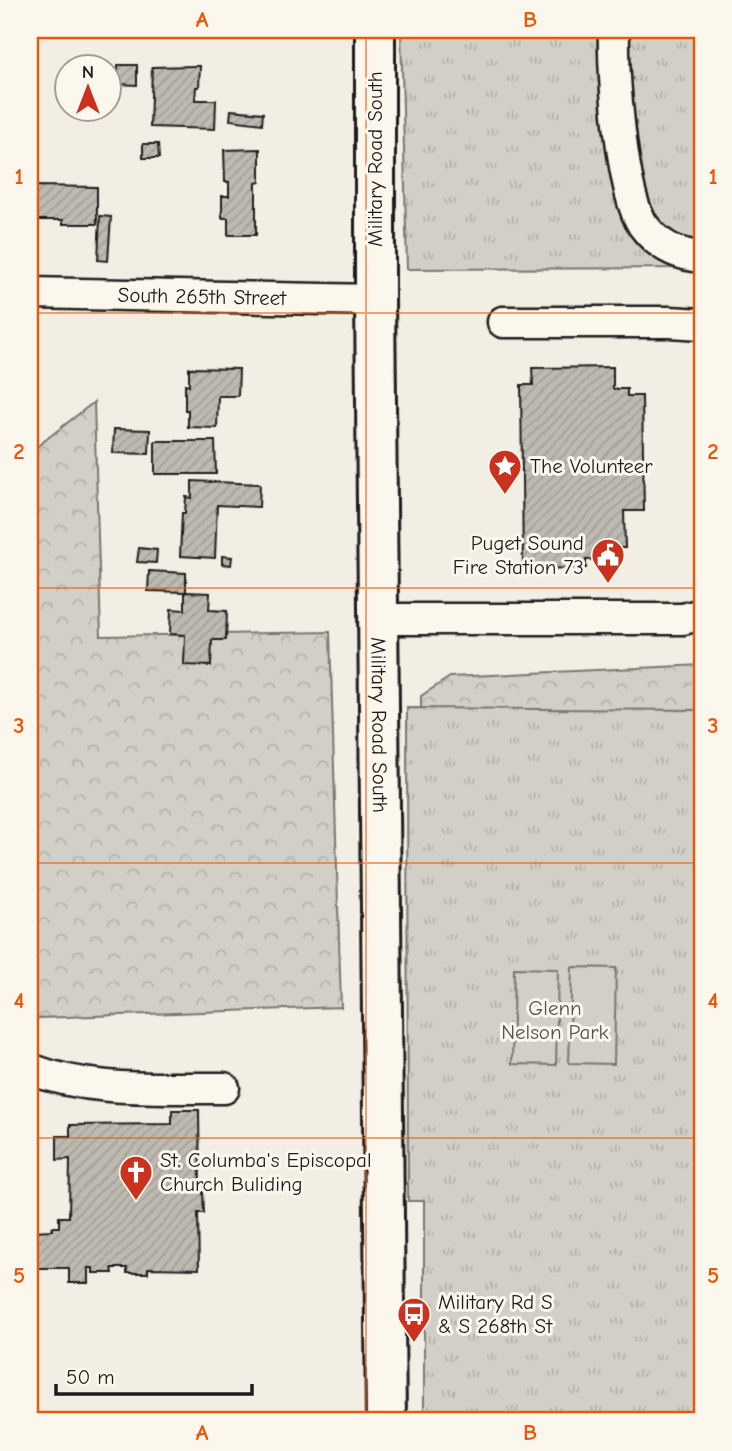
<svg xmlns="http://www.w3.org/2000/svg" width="732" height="1451" font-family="'Comic Neue',sans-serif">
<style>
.forest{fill:url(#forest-crowns);stroke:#777671;stroke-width:2}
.park{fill:url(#park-tufts);stroke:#777671;stroke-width:2}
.garden{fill:#d2cfc6;stroke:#777671;stroke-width:2}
.building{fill:url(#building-hatch);stroke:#1c1c1c;stroke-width:2}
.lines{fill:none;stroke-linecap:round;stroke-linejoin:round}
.minor-casing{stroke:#1c1c1c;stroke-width:35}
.major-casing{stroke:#1c1c1c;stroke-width:44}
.minor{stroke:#fbf7ec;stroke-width:30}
.major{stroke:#fbf7ec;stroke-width:38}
.grid{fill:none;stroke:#e8590c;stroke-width:2;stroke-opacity:0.55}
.labels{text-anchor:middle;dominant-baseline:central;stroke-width:6;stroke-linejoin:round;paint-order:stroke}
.street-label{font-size:21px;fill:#1c1c1c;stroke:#fbf7ec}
.poi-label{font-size:21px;fill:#1c1c1c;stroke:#fbf7ec;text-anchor:start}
.park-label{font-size:21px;fill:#53524f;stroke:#fbf7ec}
.neatline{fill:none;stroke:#e8590c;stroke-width:2.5}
.grid-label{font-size:23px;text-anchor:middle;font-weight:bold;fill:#e8590c}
</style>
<defs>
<pattern id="forest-crowns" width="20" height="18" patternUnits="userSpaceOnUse" patternTransform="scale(1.75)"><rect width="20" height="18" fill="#d2cfc6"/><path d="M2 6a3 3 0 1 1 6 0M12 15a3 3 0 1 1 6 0" fill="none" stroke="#b4b1aa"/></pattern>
<pattern id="park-tufts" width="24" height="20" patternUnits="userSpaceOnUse" patternTransform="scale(1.75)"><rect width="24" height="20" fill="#d2cfc6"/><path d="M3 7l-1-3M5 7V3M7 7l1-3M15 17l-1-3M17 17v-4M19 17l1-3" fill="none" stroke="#b4b1aa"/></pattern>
<pattern id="building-hatch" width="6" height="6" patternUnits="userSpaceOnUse" patternTransform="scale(1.75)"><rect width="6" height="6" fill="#bdbab1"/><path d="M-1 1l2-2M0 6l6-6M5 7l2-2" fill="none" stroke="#a29f98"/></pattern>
</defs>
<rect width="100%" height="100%" fill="#f2eee4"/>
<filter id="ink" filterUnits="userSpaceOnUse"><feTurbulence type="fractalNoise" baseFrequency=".0143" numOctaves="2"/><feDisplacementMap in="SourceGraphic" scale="14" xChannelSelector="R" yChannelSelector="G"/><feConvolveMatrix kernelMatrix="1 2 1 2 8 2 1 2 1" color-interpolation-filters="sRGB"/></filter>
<g filter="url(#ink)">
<g class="forest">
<path d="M94,402l7,234 229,-4 11,375 -302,11 -9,3v-569z"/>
<path d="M702,665v203l-281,7v-179l29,-19z"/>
</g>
<g class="park">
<path d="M401,30h301v238l-295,1z"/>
<path d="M407,708l295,2v711h-276l-2,-2v-218h-16z"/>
</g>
<g class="garden">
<path d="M572,967l44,1 -2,96 -45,-1z"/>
<path d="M514,968l44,1 -2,96 -44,-1z"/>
</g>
<g class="building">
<path d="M118,65h19v20l-19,-1z"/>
<path d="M195,66h5l-1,21h-3l-1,13h21l-1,29 -65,-2 2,-60z"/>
<path d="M231,110l32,3 -1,11 -32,-4z"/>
<path d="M143,144h15l1,14h-16z"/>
<path d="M260,149v33l-4,1v52h-28v-17h-6v-22h7v-14h-4l-1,-32z"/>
<path d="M34,186l63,1v37h-34v-4h-30z"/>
<path d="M100,216l11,1 -3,44 -10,-1z"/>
<path d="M613,367v22h14v7h15l2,115h-20l1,37h-9v11l-30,1v8l-63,1 -2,-184h12l-1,-17z"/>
<path d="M189,368l50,1 -1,27h-20l-1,32 -29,-1v-17h-3v-26l4,1z"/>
<path d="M114,429l36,1 -1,24 -36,-1z"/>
<path d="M155,441h60l1,33h-61z"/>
<path d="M192,481l68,3 -1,23 -42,-2 -2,53 -35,-2 2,-43h3l1,-16 6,1z"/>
<path d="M139,548l18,2 -1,13 -19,-1z"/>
<path d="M222,556l10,1 -1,8 -9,-1z"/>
<path d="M149,571l37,2v19l-38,-1z"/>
<path d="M185,592l25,1 -1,17 18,1 -1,29h-14l-1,26 -27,-1 1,-30 -15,-1 1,-25 14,1z"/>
<path d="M172,1110h27l1,82h3l1,21h-6l1,56 -51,-1v5h-21v-5h-15l1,5h-20v-5h-5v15h-19v-15h-36l-1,-37 20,-1v-3h7v-10h10l1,-58 -13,1v-24h13v-11l102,-1z"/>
</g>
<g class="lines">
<defs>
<g id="minor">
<path d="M614,30c-1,41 7,163 29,195 15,21 34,30 59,32"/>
<path id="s1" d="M30,293l345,7"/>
<path d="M503,322h167l32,2"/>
<path d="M379,619h304l19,-5"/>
<path d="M30,1069c62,24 128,18 194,19"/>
</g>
<g id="major">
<path id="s2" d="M375,30v270l11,1121"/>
</g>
</defs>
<use href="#minor" class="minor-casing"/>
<use href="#major" class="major-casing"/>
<use href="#minor" class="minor"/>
<use href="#major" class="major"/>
</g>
</g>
<path class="grid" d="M366,30v1391M30,313h672M30,588h672M30,863h672M30,1138h672"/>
<defs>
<symbol id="sight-pin" viewBox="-11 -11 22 30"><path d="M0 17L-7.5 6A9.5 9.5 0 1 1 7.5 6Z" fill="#c8321e" stroke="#fbf7ec"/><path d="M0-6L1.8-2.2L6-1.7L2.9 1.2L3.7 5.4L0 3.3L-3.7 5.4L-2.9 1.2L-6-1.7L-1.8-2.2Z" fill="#fff"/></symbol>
<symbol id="civic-pin" viewBox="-11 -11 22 30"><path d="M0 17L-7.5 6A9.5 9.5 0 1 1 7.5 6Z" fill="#c8321e" stroke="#fbf7ec"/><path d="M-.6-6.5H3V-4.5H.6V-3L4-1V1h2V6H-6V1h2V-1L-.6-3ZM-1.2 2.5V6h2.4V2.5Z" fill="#fff"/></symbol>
<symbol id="church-pin" viewBox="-11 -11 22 30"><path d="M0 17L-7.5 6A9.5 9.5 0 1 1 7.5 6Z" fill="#c8321e" stroke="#fbf7ec"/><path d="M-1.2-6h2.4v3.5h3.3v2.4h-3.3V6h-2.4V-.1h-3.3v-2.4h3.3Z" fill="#fff"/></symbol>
<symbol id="bus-pin" viewBox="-11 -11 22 30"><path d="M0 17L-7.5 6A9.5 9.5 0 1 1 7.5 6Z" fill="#c8321e" stroke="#fbf7ec"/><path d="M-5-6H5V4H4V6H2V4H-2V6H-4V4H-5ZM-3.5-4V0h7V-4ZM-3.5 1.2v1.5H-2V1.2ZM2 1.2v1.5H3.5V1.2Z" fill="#fff"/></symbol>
</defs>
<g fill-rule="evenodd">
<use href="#sight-pin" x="486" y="447" width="38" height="52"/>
<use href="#civic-pin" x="589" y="536" width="38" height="52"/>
<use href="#church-pin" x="117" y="1153" width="38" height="52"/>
<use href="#bus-pin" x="395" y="1295" width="38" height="52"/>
</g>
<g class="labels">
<g class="street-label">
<text transform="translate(375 159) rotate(-90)">Military Road South</text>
<text stroke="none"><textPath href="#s1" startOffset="172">South 265th Street</textPath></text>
<text stroke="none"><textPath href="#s2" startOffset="695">Military Road South</textPath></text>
</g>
<g class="poi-label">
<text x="530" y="466">The Volunteer</text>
<text x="584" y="543" text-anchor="end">Puget Sound<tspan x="584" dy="24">Fire Station 73</tspan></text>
<text x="160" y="1160">St. Columba's Episcopal<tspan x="160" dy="24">Church Buliding</tspan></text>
<text x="438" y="1302">Military Rd S<tspan x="438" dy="24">&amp; S 268th St</tspan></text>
</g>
<g class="park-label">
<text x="555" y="1008">Glenn<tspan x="555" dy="24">Nelson Park</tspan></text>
</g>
</g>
<rect width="732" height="1451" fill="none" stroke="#fbf7ec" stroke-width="77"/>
<g transform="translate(88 88)"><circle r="33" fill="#fbf7ec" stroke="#a29f99" stroke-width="2"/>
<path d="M0-5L12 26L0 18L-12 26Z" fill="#c8321e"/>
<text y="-10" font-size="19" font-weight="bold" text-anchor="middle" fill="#1c1c1c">N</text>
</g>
<path d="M56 1384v10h196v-10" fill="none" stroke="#1c1c1c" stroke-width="3.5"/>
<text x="66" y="1384" font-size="21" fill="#1c1c1c" stroke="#fbf7ec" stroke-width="5" paint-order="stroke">50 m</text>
<rect x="38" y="38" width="656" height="1374" class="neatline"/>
<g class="grid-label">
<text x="202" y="27">A</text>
<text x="530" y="27">B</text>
<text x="19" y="184">1</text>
<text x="713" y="184">1</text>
<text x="19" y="459">2</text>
<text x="713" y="459">2</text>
<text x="19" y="733">3</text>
<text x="713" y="733">3</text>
<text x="19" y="1008">4</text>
<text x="713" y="1008">4</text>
<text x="19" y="1283">5</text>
<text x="713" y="1283">5</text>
<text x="202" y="1440">A</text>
<text x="530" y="1440">B</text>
</g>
</svg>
